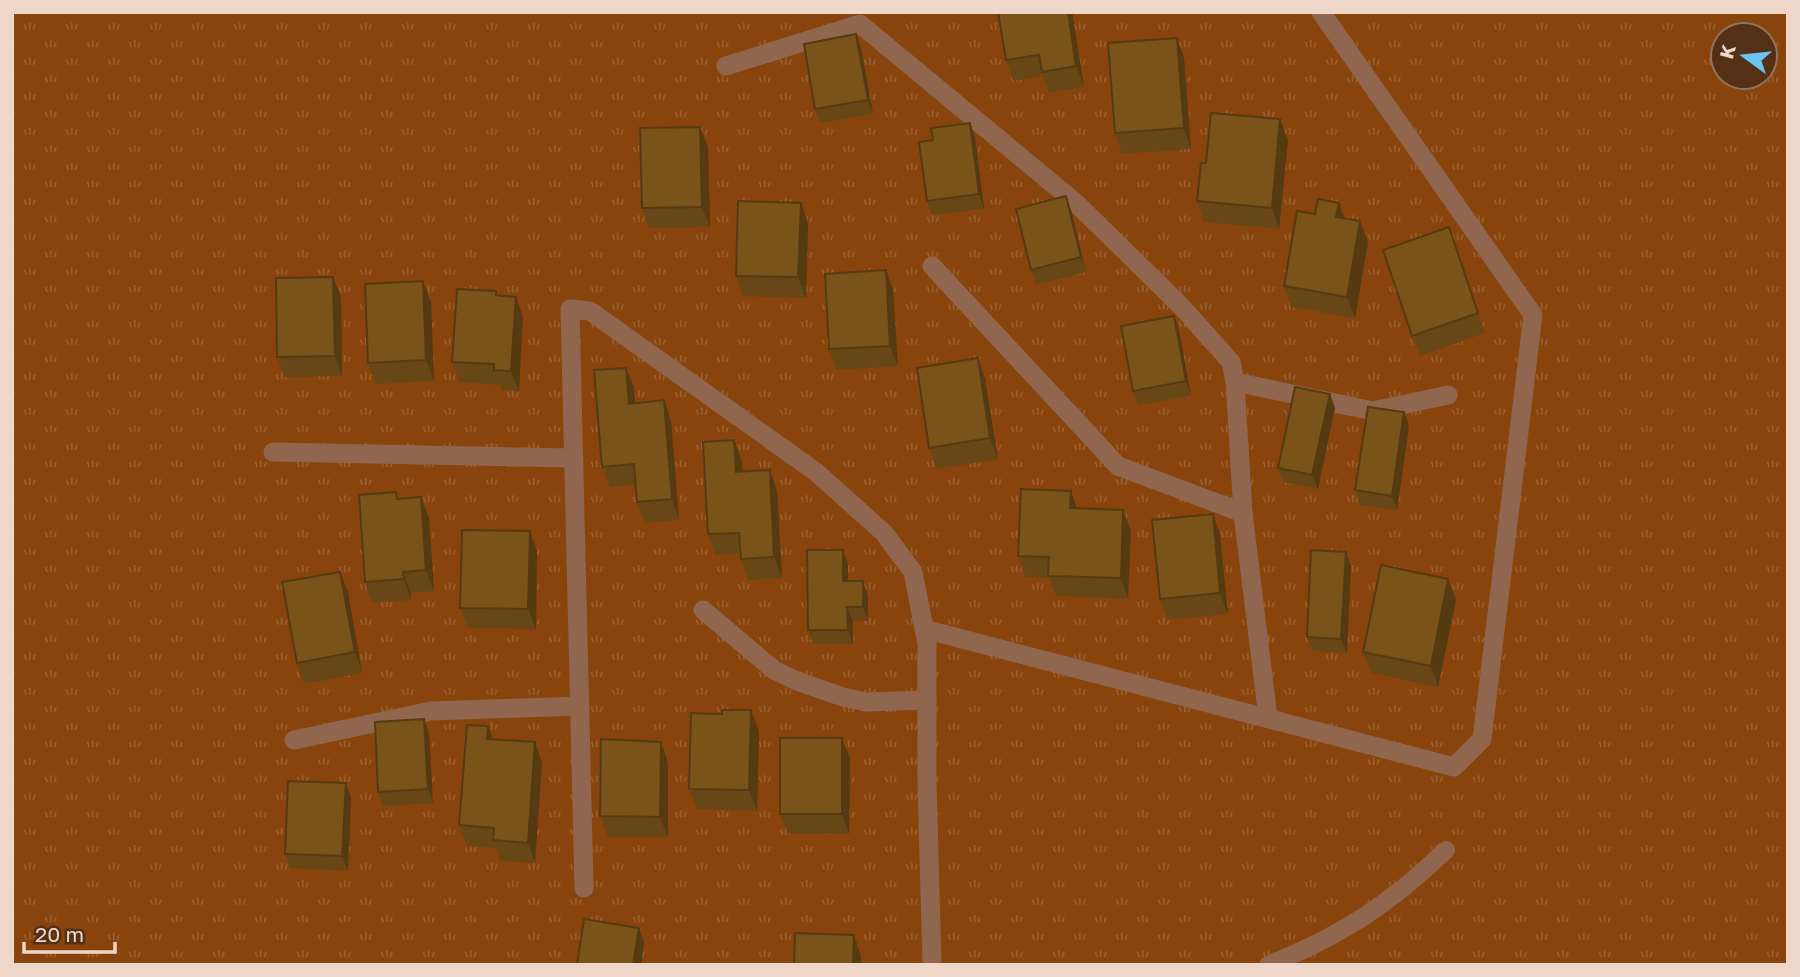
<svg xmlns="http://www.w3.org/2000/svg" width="1800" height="977" font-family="'Golos Text',sans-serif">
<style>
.park{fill:url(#park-tufts);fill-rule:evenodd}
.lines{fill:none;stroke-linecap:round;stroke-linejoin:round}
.service{stroke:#90674e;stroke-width:18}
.minor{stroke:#90674e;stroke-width:19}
.wall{fill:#684716}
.shaded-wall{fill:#553a12}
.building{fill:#795319;stroke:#553a12;stroke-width:2}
</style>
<defs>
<pattern id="park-tufts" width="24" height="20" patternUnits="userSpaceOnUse" patternTransform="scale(1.75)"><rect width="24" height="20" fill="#88440c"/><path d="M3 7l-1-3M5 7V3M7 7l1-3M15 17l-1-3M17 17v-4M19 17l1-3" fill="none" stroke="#995e2e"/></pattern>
</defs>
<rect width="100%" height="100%" fill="#543017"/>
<path class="park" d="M12,12h1776v953h-1776zM1723,35h42v42h-42z"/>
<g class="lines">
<path class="service" d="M1268,965c73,-29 122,-61 178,-115"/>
<g class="minor">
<path d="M726,66l134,-42 216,179 105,103 50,56 4,20 8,131 25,205"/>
<path d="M932,266l186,200 125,47"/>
<path d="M1235,382l138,29 75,-16"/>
<path d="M273,452l301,6"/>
<path d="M703,610l71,60 23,11 46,16 23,5 61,-2"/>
<path d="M924,629l530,138 28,-28 51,-424 -212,-303"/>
<path d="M294,740l137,-29 149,-5"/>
<path d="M584,888l-14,-579 20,2 226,161 68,61 29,39 14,72v138l5,183"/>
</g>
</g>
<g class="wall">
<path d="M1072,12l12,75 -35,6 -6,-17 -30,5 -7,-21z"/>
<path d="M856,34l5,14 12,66 -53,9 -5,-14z"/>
<path d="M1177,38l7,20 7,91 -69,5 -7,-21z"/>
<path d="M700,127l8,20 2,80 -61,1 -7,-20z"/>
<path d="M975,137l9,72 -52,6 -5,-14 6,-61z"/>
<path d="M1288,140l-9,89 -75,-7 -7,-21 9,-38z"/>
<path d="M801,203l7,20 -2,75 -63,-2 -7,-20z"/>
<path d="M1071,210l15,62 -50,13 -5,-15z"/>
<path d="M1344,218l24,24 -13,76 -64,-11 -7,-21z"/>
<path d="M1449,227l36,106 -65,23 -8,-20z"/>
<path d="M886,270l7,20 5,76 -61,4 -8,-21z"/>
<path d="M333,277l8,20 1,79 -57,1 -8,-20z"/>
<path d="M423,281l8,21 3,79 -58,3 -8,-21z"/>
<path d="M497,295l26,22 -4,74 -17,-1 -2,-5 -40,-3 -8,-20z"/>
<path d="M1174,316l5,14 12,66 -53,9 -5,-14z"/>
<path d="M626,368l8,20 1,15 29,-3 7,21 8,99 -34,3 -8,-21 -1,-17 -26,2 -8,-20z"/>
<path d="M985,379l13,80 -61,10 -8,-21z"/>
<path d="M1335,408l-17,81 -35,-7 -5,-14z"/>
<path d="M1404,412l5,14 -12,84 -37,-5 -5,-15z"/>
<path d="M742,461v11l35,19 5,87 -34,2 -7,-21 -1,-5 -25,1 -7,-21z"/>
<path d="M399,499l30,19 5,73 -23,2v7l-39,3 -7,-21z"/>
<path d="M1077,508l54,23 -3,68 -72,-3 -7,-18 -23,-1 -8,-21z"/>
<path d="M1213,514l7,21 8,79 -60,6 -8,-21z"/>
<path d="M530,531l7,21 -1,77 -68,-1 -8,-20z"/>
<path d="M843,550l5,14v17l20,15v25h-15v23h-40l-5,-14z"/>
<path d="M1346,552l5,14 -4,87 -35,-2 -5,-14z"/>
<path d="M340,572l8,20 14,81 -58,11 -7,-21z"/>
<path d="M1456,600l-18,87 -67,-14 -8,-21z"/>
<path d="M759,731l-2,80 -60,-2 -8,-20z"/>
<path d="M429,733l4,70 -50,3 -5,-14z"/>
<path d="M842,738l8,20 -1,76h-61l-8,-20z"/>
<path d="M493,739l42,3 7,21 -7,100 -35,-2 -4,-13 -29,-2 -8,-21z"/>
<path d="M668,763v74h-60l-8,-21z"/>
<path d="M351,798l-3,73 -58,-3 -5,-14z"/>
</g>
<g class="shaded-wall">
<path d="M1068,12h4l12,75 -8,-21z"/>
<path d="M856,34l5,14 12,66 -5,-14z"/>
<path d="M1177,38l7,20 7,91 -7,-21z"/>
<path d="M1280,119l8,21 -9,89 -7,-21z"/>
<path d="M970,123l5,14 9,72 -5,-15z"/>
<path d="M700,127l8,20 2,80 -8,-20z"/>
<path d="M1066,196l5,14 15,62 -5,-15z"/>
<path d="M801,203l7,20 -2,75 -8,-21z"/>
<path d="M1339,203l7,20 -10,-6z"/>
<path d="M1360,221l8,21 -13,76 -8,-21z"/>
<path d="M886,270l7,20 5,76 -8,-20z"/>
<path d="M333,277l8,20 1,79 -7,-20z"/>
<path d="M423,281l8,21 3,79 -8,-21z"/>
<path d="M516,297l7,20 -4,74 -8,-20z"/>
<path d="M1174,316l5,14 12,66 -5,-15z"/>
<path d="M978,358l7,21 13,80 -8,-21z"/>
<path d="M626,368l8,20 3,36 -8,-20z"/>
<path d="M1330,394l5,14 -17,81 -6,-14z"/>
<path d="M664,400l7,21 8,99 -7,-21z"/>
<path d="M1404,412l5,14 -12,84 -5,-14z"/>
<path d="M734,440l8,21 2,32 -8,-21z"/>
<path d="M770,470l7,21 5,87 -8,-21z"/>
<path d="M1071,491l7,20 -8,-3z"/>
<path d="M421,497l8,21 5,73 -8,-21z"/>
<path d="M1123,510l8,21 -3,68 -7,-21z"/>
<path d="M1213,514l7,21 8,79 -8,-21z"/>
<path d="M530,531l7,21 -1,77 -8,-20z"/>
<path d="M843,550l5,14v32l-5,-15z"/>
<path d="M1346,552l5,14 -4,87 -6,-14z"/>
<path d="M340,572l8,20 14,81 -7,-21z"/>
<path d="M403,572l8,21v7l-7,-21z"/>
<path d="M1448,579l8,21 -18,87 -7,-21z"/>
<path d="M863,581l5,15v25l-5,-14z"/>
<path d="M847,607l6,14v23l-5,-14z"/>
<path d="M751,710l8,21 -2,80 -8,-21z"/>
<path d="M424,719l5,14 4,70 -5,-14z"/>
<path d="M488,726l8,21 -9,-8z"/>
<path d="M842,738l8,20 -1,76 -7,-20z"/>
<path d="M535,742l7,21 -7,100 -7,-20z"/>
<path d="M661,742l7,21v74l-8,-20z"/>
<path d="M346,783l5,15 -3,73 -6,-15z"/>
<path d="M639,928l5,14 -3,23h-8z"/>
<path d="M854,935l7,21v9h-8z"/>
</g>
<g class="building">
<path d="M998,12h70l8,54 -34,6 -3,-17 -33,5z"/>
<path d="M856,34l12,66 -53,9 -11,-65z"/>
<path d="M1177,38l7,90 -69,5 -7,-90z"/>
<path d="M1211,113l69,6 -8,89 -75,-7 4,-38h5z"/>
<path d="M970,123l9,71 -52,7 -8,-59 14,-2 -2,-12z"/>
<path d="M700,127l2,80 -60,1 -2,-80z"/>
<path d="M1066,196l15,61 -50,13 -15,-61z"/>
<path d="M1318,199l21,4 -3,14 24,4 -13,76 -63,-11 13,-75 18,3z"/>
<path d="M738,201l63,2 -3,74 -62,-1z"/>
<path d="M1449,227l29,86 -66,23 -29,-86z"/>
<path d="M886,270l4,76 -61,3 -4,-75z"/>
<path d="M333,277l2,79 -58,1 -1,-79z"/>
<path d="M423,281l3,79 -58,3 -3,-79z"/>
<path d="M457,289l39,2v4l20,2 -5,74 -17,-1v-6l-42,-2z"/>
<path d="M1174,316l12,65 -53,10 -12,-65z"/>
<path d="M978,358l12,80 -61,10 -12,-80z"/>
<path d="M626,368l3,36 35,-4 8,99 -35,3 -3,-38 -32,3 -8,-97z"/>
<path d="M1295,387l35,7 -18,81 -34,-7z"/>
<path d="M1368,407l36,5 -12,84 -37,-6z"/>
<path d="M734,440l2,32 34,-2 4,87 -33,2 -2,-26 -31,1 -5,-92z"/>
<path d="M1021,489l50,2 -1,17 53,2 -2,68 -73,-2 1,-19 -31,-1z"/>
<path d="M396,492l1,7 24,-2 5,73 -23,2 1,7 -39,3 -6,-87z"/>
<path d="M1213,514l7,79 -60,6 -8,-79z"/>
<path d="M462,530l68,1 -2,78 -68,-1z"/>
<path d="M807,550h36v31h20v26h-16l1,23h-40z"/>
<path d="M1311,550l35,2 -5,87 -34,-2z"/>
<path d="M1381,565l67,14 -17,87 -68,-14z"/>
<path d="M340,572l15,80 -58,11 -15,-81z"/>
<path d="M722,710h29l-2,80 -60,-1 2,-76 31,1z"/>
<path d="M424,719l4,70 -50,3 -3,-70z"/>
<path d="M467,725l21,1 -1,13 48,3 -7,101 -35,-3 1,-12 -35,-3z"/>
<rect x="780" y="738" width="62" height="76"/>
<path d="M601,739l60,3 -1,75 -60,-1z"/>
<path d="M288,781l58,2 -4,73 -57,-2z"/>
<path d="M584,919l55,9 -6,37h-56z"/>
<path d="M795,933l59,2 -1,30h-59z"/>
</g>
<rect width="1800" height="977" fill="none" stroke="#eed7c9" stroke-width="28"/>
<g transform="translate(1744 56) rotate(285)"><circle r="33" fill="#543017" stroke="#92735e" stroke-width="2"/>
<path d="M0-5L12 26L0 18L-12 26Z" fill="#6ac3f1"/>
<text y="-10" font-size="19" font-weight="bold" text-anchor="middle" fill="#eed7c9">K</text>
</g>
<path d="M24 942v10h91v-10" fill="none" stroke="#eed7c9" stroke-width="3.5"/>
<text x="35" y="942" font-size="21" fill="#eed7c9" stroke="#543017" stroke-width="5" paint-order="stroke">20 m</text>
</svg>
